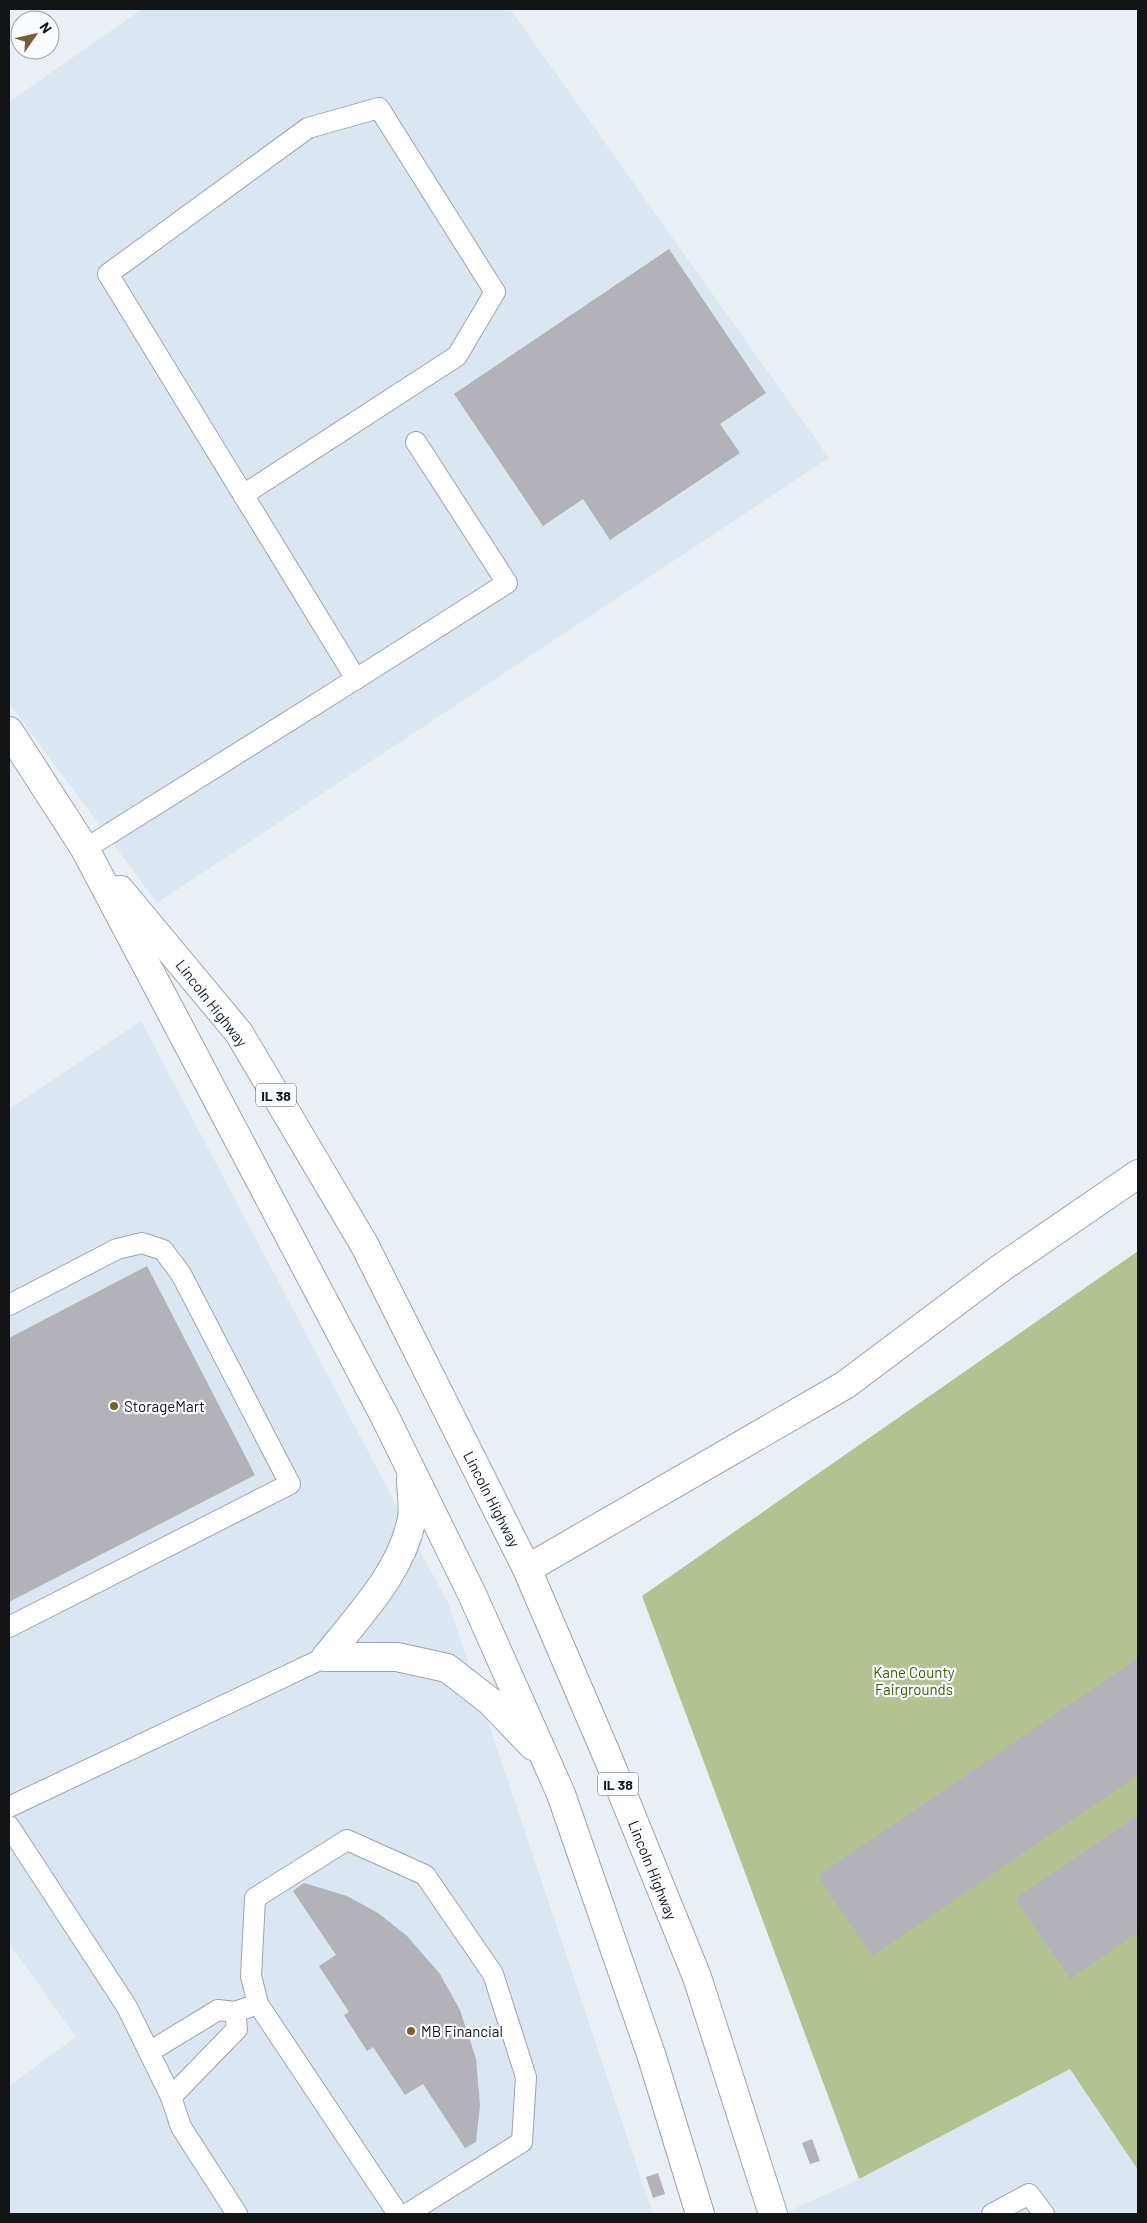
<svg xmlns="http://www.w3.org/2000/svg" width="1147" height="2223" font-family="Barlow,sans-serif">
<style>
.built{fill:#dce5f2}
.green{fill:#b4c292}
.building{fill:#b3b2b9}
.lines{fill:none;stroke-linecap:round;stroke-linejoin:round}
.service-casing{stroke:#9fa3a9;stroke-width:22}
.minor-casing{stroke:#9fa3a9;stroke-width:30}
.primary-casing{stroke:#9fa3a9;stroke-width:30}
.service{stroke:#fff;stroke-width:20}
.minor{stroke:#fff;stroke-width:28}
.primary{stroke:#fff;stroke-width:28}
.poi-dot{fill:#7a6031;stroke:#fafcff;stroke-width:2}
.labels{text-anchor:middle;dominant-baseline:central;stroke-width:4.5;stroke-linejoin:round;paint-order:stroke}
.shield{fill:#fafcff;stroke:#585a5c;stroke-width:1}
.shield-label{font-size:14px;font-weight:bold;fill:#121416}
.street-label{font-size:15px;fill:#121416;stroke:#fafcff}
.poi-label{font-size:15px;fill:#121416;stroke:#fafcff;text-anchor:start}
.park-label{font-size:15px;fill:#485802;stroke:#fafcff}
</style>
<rect width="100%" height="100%" fill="#eaeff5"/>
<g class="built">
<path d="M142,9h368l319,449 -672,445 -148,-200v-601z"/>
<path d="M141,1021l308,584 204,609h-644v-128l67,-49 -67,-94v-834z"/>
<path d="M1070,2069l68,101v44h-355l76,-35z"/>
</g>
<path class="green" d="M1138,1251v919l-68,-101 -211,110 -217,-583z"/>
<g class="building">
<path d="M669,249l97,144 -46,31 20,29 -130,87 -27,-41 -40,27 -89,-132z"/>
<path d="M147,1266l108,209 -246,127v-264z"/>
<path d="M1138,1658v117l-266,181 -54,-80z"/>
<path d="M1138,1815v117l-68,47 -55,-80z"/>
<path d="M304,1883l43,13 31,17 29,23 33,38 20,36 16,49 4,46 -4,37 -11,6 -42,-64 -18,11 -32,-48 -6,4 -23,-36 5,-3 -30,-46 17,-11 -43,-64z"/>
<path d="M812,2139l8,22 -10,3 -8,-21z"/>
<path d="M658,2173l7,21 -12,4 -7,-21z"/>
</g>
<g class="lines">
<defs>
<g id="service">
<path d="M356,679l151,-96 -91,-141"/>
<path d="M85,849l271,-170 -248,-405 200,-146 71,-20 116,184 -38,64 -214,139"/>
<path d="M9,1305l108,-56 25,-6 21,7 18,24 109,210 -281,143"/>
<path d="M9,1807l317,-150"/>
<path d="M9,1826l118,181 44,90 10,30 56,87"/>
<path d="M258,2004l140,210"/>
<path d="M149,2052l69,-42 17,2 23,-8 -7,-28 4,-78 92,-58 78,35 68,99 33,103 -4,65 -115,72"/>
<path d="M171,2097l66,-68 -2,-17"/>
<path d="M992,2214l37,-20 15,20"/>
</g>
<path id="minor" d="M527,1569l318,-184 156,-117 137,-94"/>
<g id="primary">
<path d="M9,731l76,118 300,568 87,177 89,200 91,263 48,157"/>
<path d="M120,890l119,143 125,211 163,325 81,189 89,219 76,237"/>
<path d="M326,1657h71l50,11 44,34 42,44"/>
<path d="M326,1657c33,-42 76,-85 86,-139 2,-12 -1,-27 -1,-39"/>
</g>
</defs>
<use href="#service" class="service-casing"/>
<use href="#minor" class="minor-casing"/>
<use href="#primary" class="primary-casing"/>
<use href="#service" class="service"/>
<use href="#minor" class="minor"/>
<use href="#primary" class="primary"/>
</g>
<g class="poi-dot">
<circle cx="114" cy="1406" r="5"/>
<circle cx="411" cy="2031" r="5"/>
</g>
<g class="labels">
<g class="shield">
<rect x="256" y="1083.5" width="40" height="23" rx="4"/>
<rect x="598" y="1772.5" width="40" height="23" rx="4"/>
</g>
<g class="shield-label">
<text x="276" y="1095">IL 38</text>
<text x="618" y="1784">IL 38</text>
</g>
<g class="street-label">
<text transform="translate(212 1003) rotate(52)">Lincoln Highway</text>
<text transform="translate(492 1499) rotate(63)">Lincoln Highway</text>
<text transform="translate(653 1870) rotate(68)">Lincoln Highway</text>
</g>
<g class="poi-label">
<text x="124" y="1406">StorageMart</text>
<text x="421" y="2031">MB Financial</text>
</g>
<g class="park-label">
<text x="914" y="1672">Kane County<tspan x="914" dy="17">Fairgrounds</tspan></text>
</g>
</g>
<rect width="1147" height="2223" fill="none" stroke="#121416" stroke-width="20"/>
<g transform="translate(35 35) rotate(56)"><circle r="24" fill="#fafcff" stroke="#9d9fa2"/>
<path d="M0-4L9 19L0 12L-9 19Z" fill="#7a6031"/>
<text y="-8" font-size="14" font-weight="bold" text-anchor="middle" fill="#121416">N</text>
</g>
</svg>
